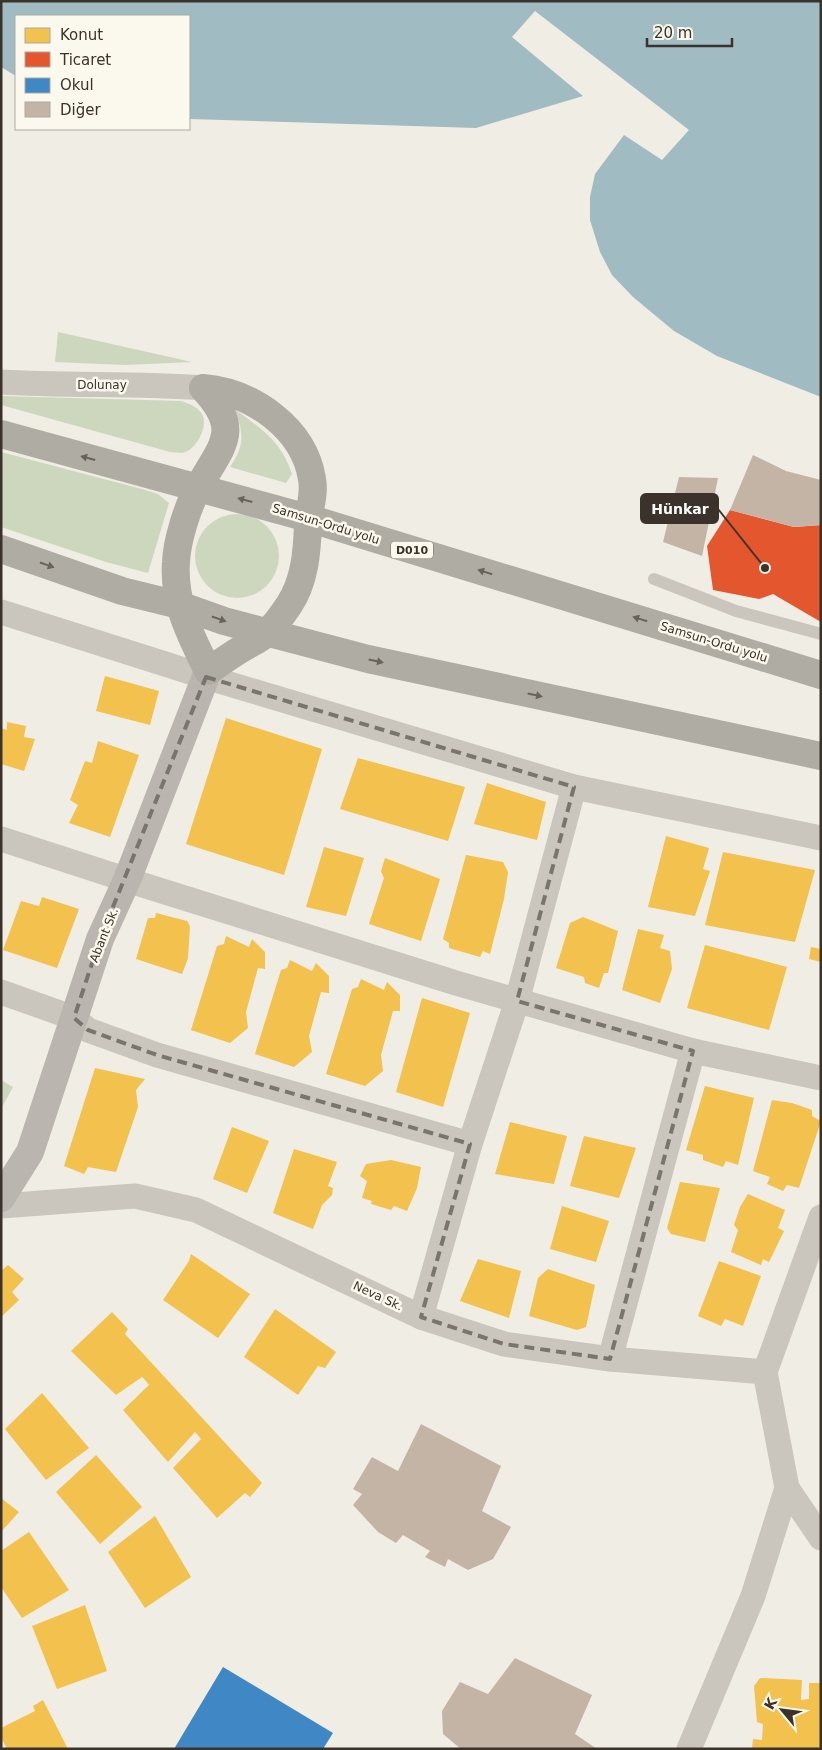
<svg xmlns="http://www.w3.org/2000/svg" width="822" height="1750" font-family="'DejaVu Sans',sans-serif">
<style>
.green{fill:#cdd7be}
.water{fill:#a0bbc2}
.homes{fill:#f2c14e}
.shops{fill:#e4572e}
.schools{fill:#3f88c5}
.building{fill:#c4b4a5}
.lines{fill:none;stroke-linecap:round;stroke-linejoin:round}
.lane{stroke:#cac5bd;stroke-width:12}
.street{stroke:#cac5bd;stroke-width:25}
.secondary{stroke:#bab5ae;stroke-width:28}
.highway{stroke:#afaca3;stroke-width:28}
.oneway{fill:#69635b}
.marked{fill:none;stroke:#7a746c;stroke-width:4;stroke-dasharray:10 6;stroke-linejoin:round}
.labels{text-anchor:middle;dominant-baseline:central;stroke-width:5;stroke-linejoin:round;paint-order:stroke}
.shield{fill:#fbf8ee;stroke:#756e66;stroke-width:1}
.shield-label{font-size:11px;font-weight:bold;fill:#3b332b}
.street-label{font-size:12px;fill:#3b332b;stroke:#fbf8ee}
.leader{fill:none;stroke:#3b332b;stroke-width:2}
.callout-dot{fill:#3b332b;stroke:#fbf8ee;stroke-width:2}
.callout{fill:#3b332b;stroke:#3b332b;stroke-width:2}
.callout-label{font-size:14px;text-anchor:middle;font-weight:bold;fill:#fff}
</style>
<rect width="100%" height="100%" fill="#f0ede4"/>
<g class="green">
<path d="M58,332l134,30 -66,3 -71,-3z"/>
<path d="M1,396l180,5c8,3 16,5 21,13 7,12 -6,37 -20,39 -3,0 -8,-1 -12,-1l-169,-47z"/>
<path d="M234,409c27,19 47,32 58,65l-6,9 -56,-16c15,-21 14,-35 4,-58z"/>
<path d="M1,452l141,37 16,5 11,9 -21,70 -42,-11 -105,-35z"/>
<circle cx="237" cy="556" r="42"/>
<path d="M1,1080l12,7 -12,22z"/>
</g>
<path class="water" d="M1,1h820v396l-104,-41 -43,-25 -41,-34 -21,-22 -12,-23 -10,-32v-23l5,-23 29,-39 38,25 27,-30 -154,-119 -23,26 71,59 -107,32 -287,-9v-103h-173v60l-15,-9z"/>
<g class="homes">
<path d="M105,676l54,15 -9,34 -54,-14z"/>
<path d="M226,718l96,31 -38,126 -98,-31z"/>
<path d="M7,722l19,4 -2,11 11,2 -11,32 -23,-7v-36l6,2z"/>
<path d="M98,741l41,14 -29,82 -41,-14 9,-18 -8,-5 15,-39 7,2z"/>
<path d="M358,758l107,29 -17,54 -108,-32z"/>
<path d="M487,783l59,19 -9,38 -63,-16z"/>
<path d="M666,836l43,12 -6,21 7,2 -15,45 -47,-9z"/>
<path d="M324,847l40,11 -18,58 -40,-9z"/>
<path d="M723,852l92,18 -20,72 -90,-17z"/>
<path d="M466,855l37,7 5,10 -4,27 -14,55 -7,-3 -3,6 -31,-9v-5l-6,-4z"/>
<path d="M385,858l55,21 -19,62 -52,-17 15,-46 -3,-7z"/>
<path d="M42,897l37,12 -22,59 -54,-18 18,-49 18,5z"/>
<path d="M156,913l31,8 3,5 -2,32 -6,16 -46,-15 12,-41h7z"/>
<path d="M583,917l35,14 -10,42h-4l-5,15 -14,-5 -1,-6 -28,-9 14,-45z"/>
<path d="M638,929l26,6 -4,13 10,3 2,18 -12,34 -38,-13z"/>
<path d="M226,936l23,11 3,-8 13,13v17l-7,-1 -12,44 2,16 -18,15 -39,-13 26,-84 7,-2z"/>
<path d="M705,945l82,22 -18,63 -82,-22z"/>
<path d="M811,947l10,2v13l-12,-3z"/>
<path d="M290,960l22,11 4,-8 13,13v17l-8,-1 -12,44 3,16 -18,15 -39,-13 26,-84 6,-2z"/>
<path d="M361,979l23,11 3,-8 13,13v16h-7l-12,44 2,16 -18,15 -39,-12 26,-85 6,-2z"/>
<path d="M422,998l48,15 -27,94 -47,-15z"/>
<path d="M95,1068l50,11 -9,11 2,17 -22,65 -28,-5 -4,7 -20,-8z"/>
<path d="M705,1086l49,12 -16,67 -12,-4 -3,6 -20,-7v-5l-17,-5z"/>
<path d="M772,1100l20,3 20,7v6l9,5 -22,67 -12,-3 -4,6 -16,-7 3,-7 -17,-6z"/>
<path d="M510,1122l57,14 -13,48 -59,-10z"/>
<path d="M232,1127l37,14 -22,52 -34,-14z"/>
<path d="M584,1136l52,12 -17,50 -49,-12z"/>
<path d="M294,1149l43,13 -9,24 5,2 -1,7 -10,10 -9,24 -40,-16z"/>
<path d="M391,1160l30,7 -4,21 -10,23 -13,-5 -3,4 -20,-6 1,-3 -10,-3 5,-17 -7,-5 6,-12z"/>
<path d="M680,1182l40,6 -15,54 -34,-8 -4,-6z"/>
<path d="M748,1194l37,16 -7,18 6,3 -15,31 -6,-3 -2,6 -30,-13 7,-22 -4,-5 6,-18z"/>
<path d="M562,1206l47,15 -13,41 -46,-13z"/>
<path d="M191,1254l59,40 -32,44 -55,-38 26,-39z"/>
<path d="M478,1259l43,12 -12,47 -49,-17z"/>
<path d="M719,1261l42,15 -18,50 -18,-7 -4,7 -23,-10z"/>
<path d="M8,1265l16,14 -12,13 7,8 -18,17v-46z"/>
<path d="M548,1269l47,16 -9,42 -9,3 -48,-14 9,-38z"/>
<path d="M275,1309l61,43 -11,16 -7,-2 -20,29 -54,-38z"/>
<path d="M112,1312l16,17 -3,5 137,149 -12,14 -5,-4 -28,25 -44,-50 28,-29 -6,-7 -27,30 -45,-52 26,-25 -4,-5 -3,-3 -26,18 -45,-44z"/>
<path d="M42,1393l47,55 -43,32 -41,-51z"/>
<path d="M96,1455l46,52 -42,37 -44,-52z"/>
<path d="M1,1498l18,14 -18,20z"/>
<path d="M155,1516l36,61 -46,31 -37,-56z"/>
<path d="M29,1532l40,58 -47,28 -21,-31v-36z"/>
<path d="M85,1605l22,66 -50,18 -25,-63z"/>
<path d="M760,1678l42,2 -1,20 8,-1v-16h12v66h-69l1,-10 9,1 1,-16 -6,-2 -3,-36z"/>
<path d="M43,1700l25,49h-61l-6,-12v-9l34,-17 -2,-5z"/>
</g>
<path class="shops" d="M730,510l64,17 27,-2v97l-48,-28 -14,5 -46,-9 -6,-44z"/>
<path class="schools" d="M223,1667l110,66 -10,16h-149z"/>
<g class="building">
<path d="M753,455l33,16 35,9v45l-27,2 -64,-17z"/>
<path d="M679,477l39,1 -16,78 -39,-14z"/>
<path d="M421,1424l80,42 -19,45 29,16 -18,32 -25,11 -20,-11 -3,8 -20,-10 5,-6 -27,-16 -7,8 -18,-11 -25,-27 9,-11 -9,-5 19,-32 26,14z"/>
<path d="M515,1658l77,37 -17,39 22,15h-136l-18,-15 -1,-23 18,-29 28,12z"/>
</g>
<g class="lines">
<path class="lane" d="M654,579l82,32 85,23"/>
<g class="street">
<path d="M1,382c68,4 135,1 202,6"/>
<path d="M1,612l205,65 368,110 247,51"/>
<path d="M1,839l142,46 313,98 237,68 128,27"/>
<path d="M1,992l73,26 14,12 69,25 313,89"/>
<path d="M1,1206l134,-10 61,14 225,107 83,27 106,15 155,13"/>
<path d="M421,1317l49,-173 47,-143 57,-214"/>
<path d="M610,1359l83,-308"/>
<path d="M787,1488l34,50"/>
<path d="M689,1749l64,-153 34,-108 -22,-116 56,-155"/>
</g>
<path class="secondary" d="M1,1198l29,-46 70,-213 27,-59 81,-209"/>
<g class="highway">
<path d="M203,388c49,4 101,40 109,91 3,15 -3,30 -4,45 -1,28 -3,57 -19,81 -6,9 -13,19 -21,27 -6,6 -17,11 -25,16 -12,7 -23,15 -35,23 -17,-35 -35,-68 -32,-109 1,-22 12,-57 23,-76 24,-42 43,-56 4,-98z"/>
<path d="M1,434l307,84 513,157"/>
<path d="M1,549l121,42 57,14 45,16 144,38 453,97"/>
</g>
</g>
<defs><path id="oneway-solid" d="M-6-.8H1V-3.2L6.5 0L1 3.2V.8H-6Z" transform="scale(1.25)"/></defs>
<g class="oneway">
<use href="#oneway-solid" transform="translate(88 458) rotate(-165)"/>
<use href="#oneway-solid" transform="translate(245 500) rotate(-165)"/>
<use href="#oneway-solid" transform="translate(47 565) rotate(19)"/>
<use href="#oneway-solid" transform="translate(485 572) rotate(-163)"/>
<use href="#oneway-solid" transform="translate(219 619) rotate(19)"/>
<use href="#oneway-solid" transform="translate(640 619) rotate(-163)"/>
<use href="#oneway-solid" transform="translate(376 661) rotate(12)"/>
<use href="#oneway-solid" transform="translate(535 695) rotate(12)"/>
</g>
<path class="marked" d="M206,677l368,110 -57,214 176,50 -83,308 -106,-15 -83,-27 49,-173 -313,-89 -69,-25 -14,-12 26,-79z"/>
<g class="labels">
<rect class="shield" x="391" y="541.5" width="42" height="17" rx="4"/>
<g class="shield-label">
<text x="412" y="550">D010</text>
</g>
<g class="street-label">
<text x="102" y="385">Dolunay</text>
<text transform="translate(326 524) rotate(17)">Samsun-Ordu yolu</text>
<text transform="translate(714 642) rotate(17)">Samsun-Ordu yolu</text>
<text transform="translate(104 935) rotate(-68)">Abant Sk.</text>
<text transform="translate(378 1296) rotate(25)">Neva Sk.</text>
</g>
</g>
<path class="leader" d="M765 568L718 509"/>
<circle class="callout-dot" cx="765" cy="568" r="5"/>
<rect class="callout" x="641" y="494" width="77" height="29" rx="5"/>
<g class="callout-label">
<text x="680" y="514">Hünkar</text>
</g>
<rect width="822" height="1750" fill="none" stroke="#3b332b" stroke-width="5"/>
<rect x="15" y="15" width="175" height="115" fill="#fbf8ee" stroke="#aea9a0"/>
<rect x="25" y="28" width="25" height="15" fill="#f2c14e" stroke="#aea9a0"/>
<text x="60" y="40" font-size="15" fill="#3b332b">Konut</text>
<rect x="25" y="52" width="25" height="15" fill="#e4572e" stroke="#aea9a0"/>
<text x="60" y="65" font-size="15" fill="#3b332b">Ticaret</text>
<rect x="25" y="78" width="25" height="15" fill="#3f88c5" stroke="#aea9a0"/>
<text x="60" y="90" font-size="15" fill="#3b332b">Okul</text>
<rect x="25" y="102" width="25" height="15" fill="#c4b4a5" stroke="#aea9a0"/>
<text x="60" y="115" font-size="15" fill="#3b332b">Diğer</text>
<g transform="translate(782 1710) rotate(299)" stroke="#fbf8ee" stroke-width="4" paint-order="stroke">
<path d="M0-4L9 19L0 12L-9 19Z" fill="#3b332b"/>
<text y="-8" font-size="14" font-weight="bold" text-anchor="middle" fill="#3b332b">K</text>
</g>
<path d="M647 38v8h85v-8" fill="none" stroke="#3b332b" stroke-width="2.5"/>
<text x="654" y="38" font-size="15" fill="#3b332b" stroke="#fbf8ee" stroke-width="4" paint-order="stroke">20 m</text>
</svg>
